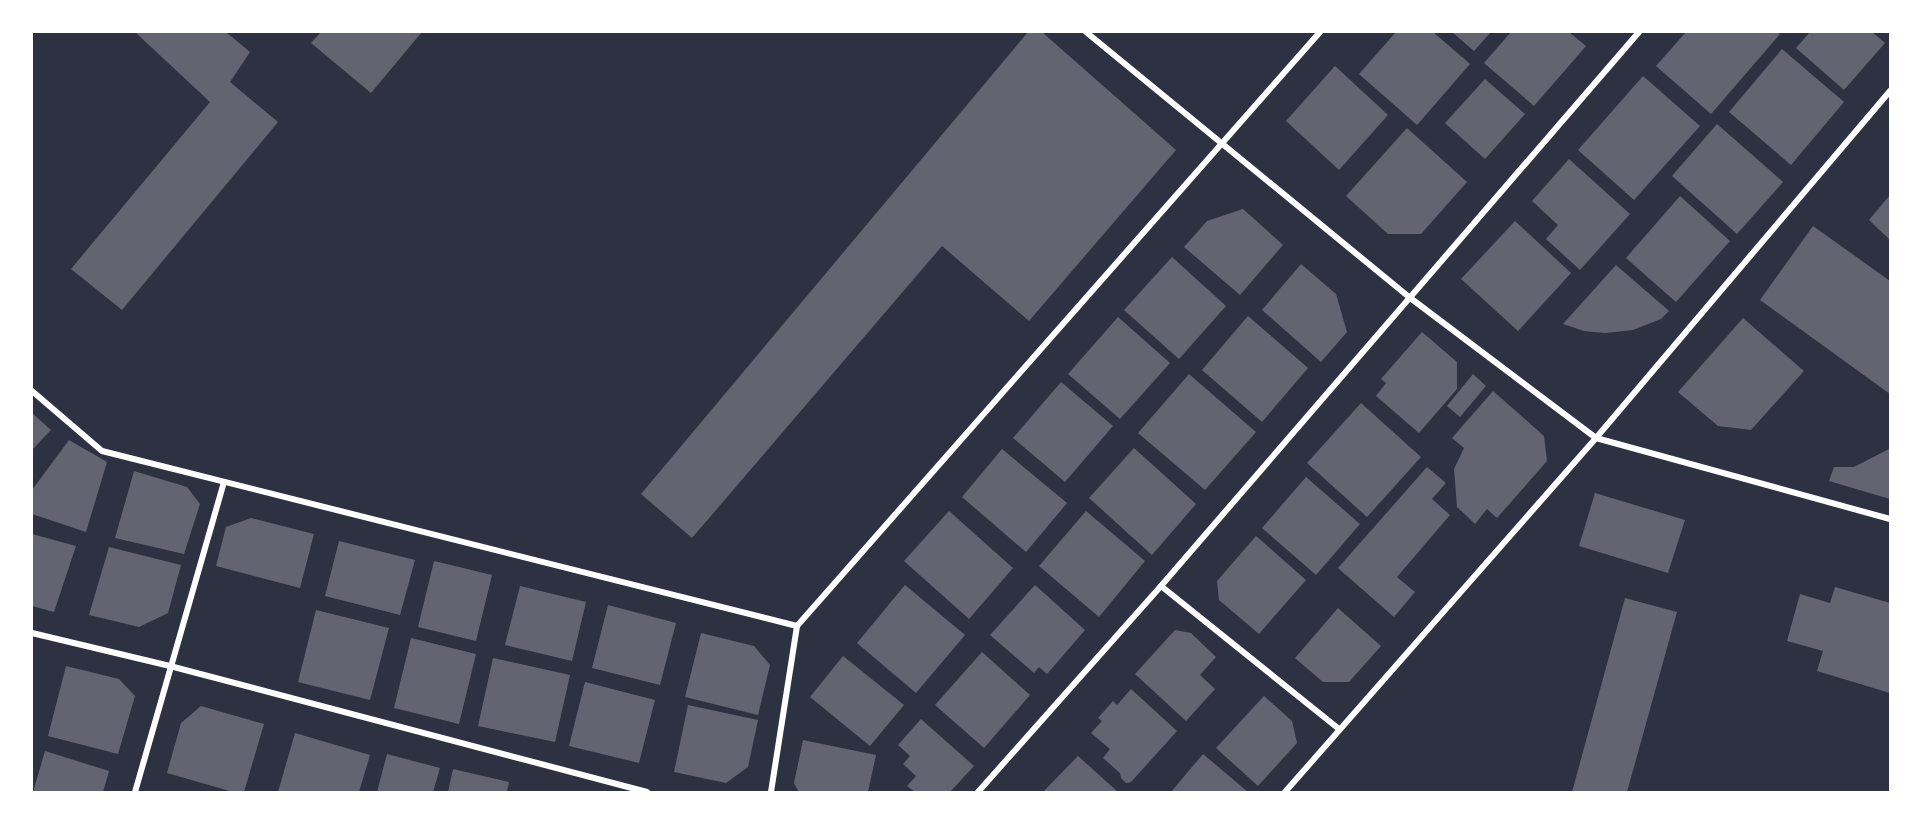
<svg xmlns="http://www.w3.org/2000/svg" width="1922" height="824" font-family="'Fira Sans',sans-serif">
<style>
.building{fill:#626471}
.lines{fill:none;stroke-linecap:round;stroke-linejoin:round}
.minor{stroke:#fff;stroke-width:6}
</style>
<rect width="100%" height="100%" fill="#2d3142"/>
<g class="building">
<path d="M135,32h91l24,20 -20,30 48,40 -156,188 -51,-41 139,-167z"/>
<path d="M321,32h101l-51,61 -60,-50z"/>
<path d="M1028,32h14l134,118 -147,171 -87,-75 -250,292 -51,-44z"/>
<path d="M1396,32h37l37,32 -53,61 -58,-51z"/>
<path d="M1452,32h39l-17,19z"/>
<path d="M1511,32h58l17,14 -52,60 -50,-43z"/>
<path d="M1686,32h91l3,2 -69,80 -55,-48z"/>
<path d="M1810,32h62l13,11 -41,47 -48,-42z"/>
<path d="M1782,49l62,53 -53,63 -62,-53z"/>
<path d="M1335,66l53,49 -49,55 -53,-49z"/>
<path d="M1643,76l57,50 -66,74 -56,-50z"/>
<path d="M1485,79l40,35 -40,45 -40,-36z"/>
<path d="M1717,124l66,58 -46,52 -65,-58z"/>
<path d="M1407,128l60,54 -46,52h-33l-42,-38z"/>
<path d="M1569,159l61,55 -50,56 -34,-31 12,-14 -26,-24z"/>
<path d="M1890,195v45l-21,-20z"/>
<path d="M1680,196l50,45 -54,61 -50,-44z"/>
<path d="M1243,209l40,36 -43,50 -56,-48 23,-26z"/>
<path d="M1515,221l56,52 -53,58 -57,-52z"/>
<path d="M1813,226l77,55v113l-130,-94z"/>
<path d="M1172,257l54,49 -47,53 -55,-49z"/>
<path d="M1301,264l35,30 11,38 -26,30 -59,-52z"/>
<path d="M1616,265l53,46 -8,8 -28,11 -28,3 -21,-2 -21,-7z"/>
<path d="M1248,316l60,52 -46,54 -60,-52z"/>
<path d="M1118,317l52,46 -50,56 -52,-45z"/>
<path d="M1743,318l61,53 -53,59 -33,-4 -40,-34z"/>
<path d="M1422,332l35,30v27l-38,44 -43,-37 10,-13 -5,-4z"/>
<path d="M1189,374l67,58 -51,58 -67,-57z"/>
<path d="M1473,374l13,12 -26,31 -13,-11z"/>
<path d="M1061,382l52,44 -48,56 -52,-44z"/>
<path d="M1493,391l51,45 3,25 -50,57 -10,-9 -12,15 -18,-17 -3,-38 10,-21 -12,-10z"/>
<path d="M1361,403l60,54 -54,60 -60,-54z"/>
<path d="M32,413l19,17 -19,20z"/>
<path d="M69,440l38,22 -21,70 -54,-18v-24z"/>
<path d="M1134,448l62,56 -44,51 -63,-57z"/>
<path d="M1002,449l65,54 -41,49 -64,-55z"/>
<path d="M1889,449l1,1v49l-61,-18 5,-14h20z"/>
<path d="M1427,467l19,16 -14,16 18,16 -53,62 18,15 -21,25 -56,-49z"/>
<path d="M134,471l53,16 13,17 -16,50 -69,-16z"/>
<path d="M1306,477l54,47 -44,51 -54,-47z"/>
<path d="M1595,493l90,27 -17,53 -89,-27z"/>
<path d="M949,511l64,57 -44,51 -65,-58z"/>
<path d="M1086,511l59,50 -46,56 -60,-51z"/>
<path d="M251,518l63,16 -14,54 -84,-22 10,-39z"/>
<path d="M32,534l44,12 -22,66 -22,-6z"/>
<path d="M1256,536l50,44 -47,54 -40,-34 -2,-19z"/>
<path d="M339,541l76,19 -15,55 -75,-19z"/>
<path d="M109,547l72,18 -13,48 -29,14 -50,-12z"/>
<path d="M434,561l58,14 -16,66 -58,-14z"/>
<path d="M905,585l60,50 -49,58 -59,-50z"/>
<path d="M1035,585l50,45 -38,44 -8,-7 -5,6 -44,-38z"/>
<path d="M520,586l66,16 -14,59 -67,-16z"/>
<path d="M1835,587l55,16v90l-73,-22 6,-20 -36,-10 13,-47 30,9z"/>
<path d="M1625,598l52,14 -50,180h-55z"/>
<path d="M608,605l68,18 -16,62 -68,-17z"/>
<path d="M1338,608l43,38 -32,36h-26l-28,-24z"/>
<path d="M316,610l73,18 -19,72 -72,-18z"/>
<path d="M1175,630l16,3 25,24 -16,18 15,14 -29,32 -51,-47z"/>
<path d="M701,633l53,13 16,19 -12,50 -73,-18z"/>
<path d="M411,638l65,16 -17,70 -65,-16z"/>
<path d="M982,652l48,43 -46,53 -49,-43z"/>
<path d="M843,656l61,49 -34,41 -60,-49z"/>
<path d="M493,658l77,17 -15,67 -77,-16z"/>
<path d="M66,666l53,13 16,17 -17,58 -70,-18z"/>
<path d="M585,682l70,18 -16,63 -70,-17z"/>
<path d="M1131,689l46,42 -46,51 -5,1 -5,-5 -1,-5 -17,-15 7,-9 -19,-16 11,-12 -4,-3 15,-17 4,4z"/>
<path d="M1264,696l28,25 5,22 -39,43 -42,-38z"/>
<path d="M688,705l70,15 -10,47 -22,16 -52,-11z"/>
<path d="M201,706l63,18 -20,68h-11l-66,-19 14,-50z"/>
<path d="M921,719l53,47 -24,26h-35l-8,-6 9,-10 -13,-12 7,-8 -12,-11z"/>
<path d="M295,733l75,22 -11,37h-81z"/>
<path d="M803,740l73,15 -8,37h-69l-5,-9z"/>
<path d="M45,751l64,20 -6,21h-70z"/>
<path d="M387,754l53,14 -7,24h-56z"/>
<path d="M1203,754l45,38h-77z"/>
<path d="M1078,756l40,36h-75z"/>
<path d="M453,769l56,13 -2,10h-59z"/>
</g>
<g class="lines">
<g class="minor">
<path d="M1086,32l323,265 187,141 294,81"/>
<path d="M32,391l70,60 695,175 523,-594"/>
<path d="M1161,586l178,143"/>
<path d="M32,633l138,33 477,126"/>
<path d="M135,792l89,-310"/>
<path d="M771,792l26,-166"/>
<path d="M978,792l183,-206 478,-554"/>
<path d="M1285,792l311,-354 294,-347"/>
</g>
</g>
<rect width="1922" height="824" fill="none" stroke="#ffffff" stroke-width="66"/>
</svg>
